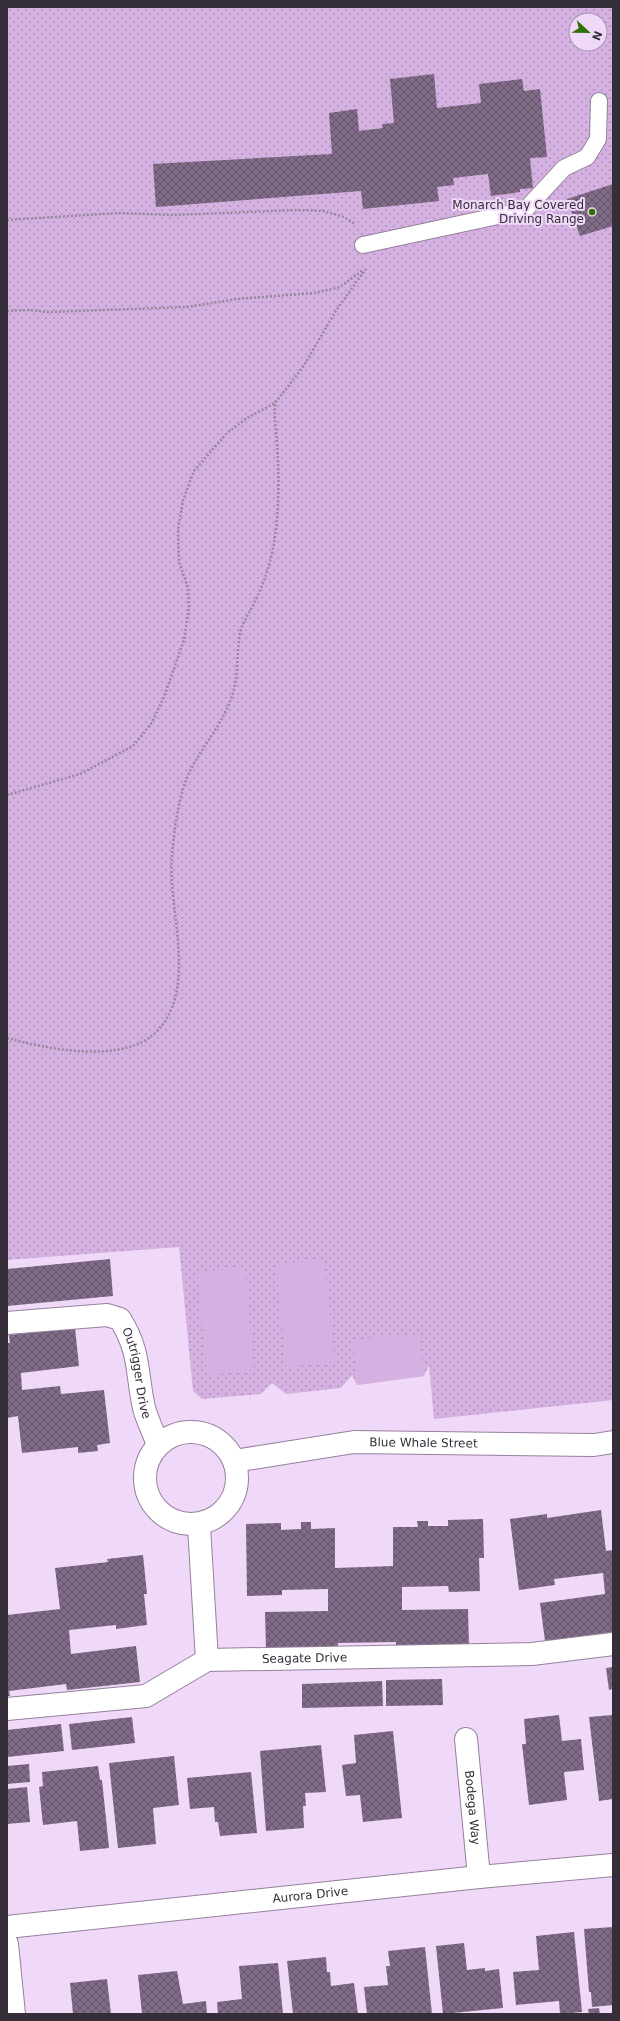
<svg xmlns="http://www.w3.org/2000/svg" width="620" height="2021" font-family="'DejaVu Sans',sans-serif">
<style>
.grass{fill:url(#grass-dots);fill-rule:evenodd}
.garden{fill:#d4b1e0}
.building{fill:url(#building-cross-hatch)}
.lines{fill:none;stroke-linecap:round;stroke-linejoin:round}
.service-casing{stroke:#95809c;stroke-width:18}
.minor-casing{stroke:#95809c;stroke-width:24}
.path{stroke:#97879c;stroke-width:2.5;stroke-dasharray:2 2;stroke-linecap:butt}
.service{stroke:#fff;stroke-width:16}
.minor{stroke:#fff;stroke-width:22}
.poi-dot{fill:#2f7007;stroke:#f0d9f8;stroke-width:1.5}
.labels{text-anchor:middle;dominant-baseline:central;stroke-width:4;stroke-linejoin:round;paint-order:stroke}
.poi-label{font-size:12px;fill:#352d38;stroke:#f0d9f8;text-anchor:end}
.street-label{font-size:12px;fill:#352d38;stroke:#f0d9f8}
</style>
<defs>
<pattern id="grass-dots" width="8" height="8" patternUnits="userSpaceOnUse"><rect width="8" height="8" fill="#d4b1e0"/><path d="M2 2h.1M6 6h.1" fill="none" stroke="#ad90b7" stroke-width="1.8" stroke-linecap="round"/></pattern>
<pattern id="building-cross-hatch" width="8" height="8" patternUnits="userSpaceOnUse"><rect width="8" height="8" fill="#7f6b86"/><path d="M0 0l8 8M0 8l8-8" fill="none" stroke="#635469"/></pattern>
</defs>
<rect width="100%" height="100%" fill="#f0d9f8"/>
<path class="grass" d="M7,7h606v1393l-179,19 -5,-54 -5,11 -67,9 -5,-10 -11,13 -55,6 -14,-11 -11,11 -59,5 -9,-8 -14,-144 -172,13zM576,20h24v24h-24z"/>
<g class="garden">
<path d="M324,1259l11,103 -49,5 -10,-103z"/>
<path d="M245,1267l9,103 -47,5 -10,-103z"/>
<path d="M419,1334l5,42 -67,9 -4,-45z"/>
</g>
<g class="building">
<path d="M434,74l3,34 44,-5 -2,-19 43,-5 2,12 16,-2 7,68 -17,1 3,30 -13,1v3l-29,4 -3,-22 -35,4 1,7 -17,2 2,14 -76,8 -2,-18 -205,16 -3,-43 179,-10 -3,-41 28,-4 2,22 24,-3 -1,-4 12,-1 -4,-44z"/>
<path d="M613,184v42l-33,10 -13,-37z"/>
<path d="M110,1259l3,37 -106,10v-37z"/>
<path d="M75,1328l4,38 -58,7 1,17 38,-4 1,8 43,-4 6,53 -13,2 1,6 -20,2v-6l-56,6 -4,-37 -11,2v-75h3l-1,-8z"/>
<path d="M601,1510l5,41 7,-1v82l-68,9 -5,-38 65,-9 -2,-21 -49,6 1,6 -36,5 -9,-71 37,-5v4z"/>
<path d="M483,1519l1,39h-5l1,33 -31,1 -1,-6 -46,1v23l66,-1 1,36 -73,1v-4l-58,1v5l-72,1 -1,-37 63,-1v-22l-46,1v5l-35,1 -1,-72 35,-1v7l20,-1v-7h10v7l24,-1v40l58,-2v-39h25l-1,-6h11v5h20v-6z"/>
<path d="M143,1555l4,39h-3l3,31 -31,4v-4l-47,5 2,24 65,-8 4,36 -73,8 -1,-6 -57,7 1,5h-3v-81l53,-6 -5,-41 53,-6 -1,-3z"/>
<path d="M613,1667v22l-4,1 -3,-22z"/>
<path d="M442,1679l1,26 -57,1v-26z"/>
<path d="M382,1681l1,25 -81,2v-24z"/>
<path d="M559,1715l3,26 19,-2 3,31 -20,2 3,28 -38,5 -7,-61h4l-2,-25z"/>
<path d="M612,1715l1,84 -14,2 -10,-84z"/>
<path d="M132,1717l3,26 -63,7 -3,-26z"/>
<path d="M61,1724l3,27 -57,6v-27z"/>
<path d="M393,1731l9,87 -39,4 -3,-27 -14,1 -4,-31 14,-2 -2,-28z"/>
<path d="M321,1745l5,47 -21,1 1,13h-3l1,22 -38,3 -6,-80z"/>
<path d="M174,1756l5,49 -26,3 3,36 -38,4 -9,-85z"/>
<path d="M29,1764l1,18 -23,2v-18z"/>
<path d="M98,1766l2,14h2l7,68 -29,3 -3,-30 -34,4 -4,-38 4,-1 -1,-14z"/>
<path d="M251,1772l6,61 -37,3 -2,-14h-3l-1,-15 -24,2 -3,-31z"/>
<path d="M27,1787l3,35 -23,2v-35z"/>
<path d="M613,1927v78l-21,2 -1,-15h-2l-5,-63z"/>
<path d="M574,1932l8,80 -22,2 -1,-13 -43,4 -3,-33 26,-2 -3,-34z"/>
<path d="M464,1943l3,27 18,-2v3l14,-2 4,39 -60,6 -7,-68z"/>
<path d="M425,1947l7,67h-65l-3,-27 24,-2 -2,-19h4l-2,-15z"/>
<path d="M326,1957l1,15h3l1,14 23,-3 4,31h-65l-6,-53z"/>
<path d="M278,1963l5,51h-65l-1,-12 25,-3 -3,-33z"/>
<path d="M177,1971l6,33 23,-3 1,13h-65l-4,-39z"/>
<path d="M107,1979l4,35h-38l-3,-31z"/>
<path d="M599,2008l1,6h-11l-1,-5z"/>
</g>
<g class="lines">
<defs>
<path id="service" d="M363,245l162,-35 39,-42 23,-11 11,-18 1,-38"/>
<g id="minor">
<path id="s1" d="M7,1323l100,-8 13,4c21,34 16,53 24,89 3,12 10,25 14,37"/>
<circle cx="191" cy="1478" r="46"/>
<path id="s2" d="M234,1461l120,-19 240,3 19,-3"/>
<path d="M199,1526l8,134"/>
<path id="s3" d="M7,1709l139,-13 61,-36 325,-6 81,-10"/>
<path id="s4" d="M466,1739l13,138"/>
<path id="s5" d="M7,1927l472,-50 134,-12"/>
<path d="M7,1944l7,70"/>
</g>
</defs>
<use href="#service" class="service-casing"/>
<use href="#minor" class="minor-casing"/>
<g class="path">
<path d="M7,220l111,-7 55,2 124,-5 27,1 20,6 11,7"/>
<path d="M7,311l21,-1 20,2 139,-5 50,-8 77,-6 26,-6 23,-17"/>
<path d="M7,795l73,-21 53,-28 18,-22 13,-27 20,-57 5,-33 -1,-19 -9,-26 -1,-32 5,-30 11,-29 33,-38 20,-15 28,-15 28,-36 34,-58 29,-40"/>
<path d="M7,1038c41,11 120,28 152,-9 39,-45 8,-121 13,-174 2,-25 7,-62 18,-84 14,-28 36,-50 44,-82 5,-20 2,-40 7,-60 3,-9 9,-17 13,-26 12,-23 19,-48 22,-74 3,-27 3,-57 1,-85 -1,-15 -3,-25 -2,-41"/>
</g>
<use href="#service" class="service"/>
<use href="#minor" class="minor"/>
</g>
<circle class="poi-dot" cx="592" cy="212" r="4"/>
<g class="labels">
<g class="poi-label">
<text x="584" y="205">Monarch Bay Covered<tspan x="584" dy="14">Driving Range</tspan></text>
</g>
<g class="street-label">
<text stroke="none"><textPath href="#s1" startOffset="171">Outrigger Drive</textPath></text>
<text stroke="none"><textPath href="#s2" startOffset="191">Blue Whale Street</textPath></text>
<text stroke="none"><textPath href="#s3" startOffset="308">Seagate Drive</textPath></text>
<text stroke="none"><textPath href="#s4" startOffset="69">Bodega Way</textPath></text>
<text stroke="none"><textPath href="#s5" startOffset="305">Aurora Drive</textPath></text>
</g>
</g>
<rect width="620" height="2021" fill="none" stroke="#352d38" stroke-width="16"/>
<g transform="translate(588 32) rotate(112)"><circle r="19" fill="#f0d9f8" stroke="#a594ab"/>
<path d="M0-3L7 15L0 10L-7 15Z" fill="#2f7007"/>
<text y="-6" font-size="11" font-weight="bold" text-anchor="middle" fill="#352d38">N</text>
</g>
</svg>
